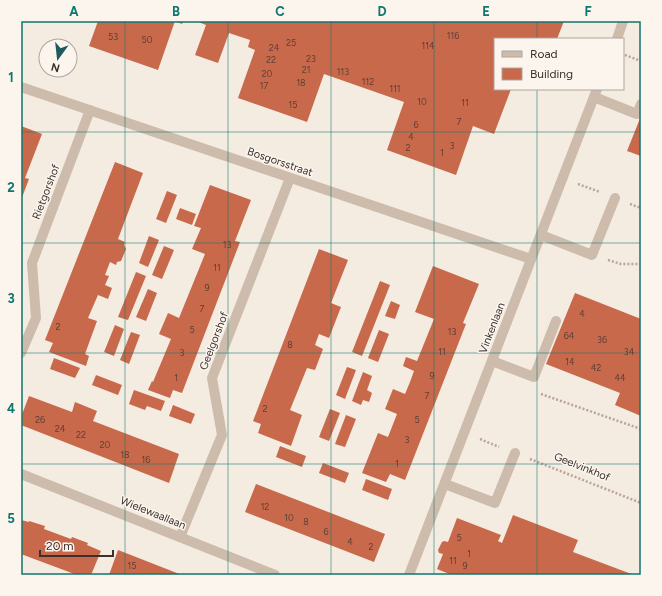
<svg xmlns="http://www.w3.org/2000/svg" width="662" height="596" font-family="Figtree,sans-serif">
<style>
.building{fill:#c8694b}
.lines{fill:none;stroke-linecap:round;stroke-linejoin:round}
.path{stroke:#b9a596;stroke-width:2.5;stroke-dasharray:2 2;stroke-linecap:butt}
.service{stroke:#cdbbac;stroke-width:10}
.minor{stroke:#cdbbac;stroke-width:10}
.grid{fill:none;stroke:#0f766e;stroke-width:1;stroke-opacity:0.55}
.labels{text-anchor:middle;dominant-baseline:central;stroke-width:3;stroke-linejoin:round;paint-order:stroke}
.number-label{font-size:9px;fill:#5e3e33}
.street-label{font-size:11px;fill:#3b302b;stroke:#fbf5ee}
.neatline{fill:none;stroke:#0f766e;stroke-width:1.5}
.grid-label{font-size:13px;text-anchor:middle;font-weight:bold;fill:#0f766e}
</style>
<rect width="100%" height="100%" fill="#f4ebe1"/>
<g class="building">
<path d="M98,21h85l-1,3 -7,-3 -17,49 -69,-24z"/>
<path d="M196,21h368l-7,18h-62v50h16l-17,45 -21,-8 -17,49 -69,-25 17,-48 -80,-28 -17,48 -69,-24 17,-48 -7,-3 2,-7 -21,-7 -11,30 -23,-8 11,-30z"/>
<path d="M641,116v40l-14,-5z"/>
<path d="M21,126l21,8 -17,44 4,1 -8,21z"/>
<path d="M115,162l28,11 -25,66 7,3 -1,3 2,4 -5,12 -4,1 -1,3 -6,-3 -5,13 4,1 -4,9 7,3 -4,11 -10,-4 -10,23 9,3 -12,33 4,2 -3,10 -37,-14 4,-9 -8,-3z"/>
<path d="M210,185l41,15 -16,41 5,1 -58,151 -9,-3 -3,8 -22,-8 4,-9 1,1 18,-43 -12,-5 9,-21 11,5 26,-64 -13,-5 9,-21 -7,-2z"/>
<path d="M167,191l10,4 -11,28 -10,-4z"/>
<path d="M180,208l16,6 -4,11 -16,-6z"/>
<path d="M149,236l10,4 -11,27 -9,-4z"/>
<path d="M164,246l10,4 -12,29 -10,-4z"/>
<path d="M319,249l29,11 -17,43 10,4 -12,31 -10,-4 -4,11 8,4 -8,21 -8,-2 -17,42 12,5 -11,31 -33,-13 3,-9 -8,-3z"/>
<path d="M433,266l46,18 -16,39 3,1 -2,5 -59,151 -15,-6 -4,8 -24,-9 16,-40 10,4 9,-23 -12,-5 8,-20 12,5 5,-12 4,-11 -11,-5 3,-9 11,4 17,-42 -19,-7z"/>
<path d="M136,272l10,4 -18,44 -10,-3z"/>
<path d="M380,281l10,4 -28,71 -10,-4z"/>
<path d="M148,289l9,4 -11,28 -10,-4z"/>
<path d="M575,293l66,26v97l-26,-11 5,-12 -74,-29z"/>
<path d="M391,301l9,4 -5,14 -10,-3z"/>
<path d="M115,325l9,4 -10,27 -10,-4z"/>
<path d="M379,330l10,4 -11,28 -10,-4z"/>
<path d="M131,332l9,3 -11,29 -9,-4z"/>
<path d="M54,358l26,10 -5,10 -25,-9z"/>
<path d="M347,367l9,3 -11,29 -9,-4z"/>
<path d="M363,372l9,4 -5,14 5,3 -3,9 -6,-2 -2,5 -9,-4z"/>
<path d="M96,375l26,10 -4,10 -26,-10z"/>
<path d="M134,390l31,11 -4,10 -14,-5 -2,4 -16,-6z"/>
<path d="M29,396l43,16 3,-10 22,9 -4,10 86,33 -10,29 -148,-58v-8z"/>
<path d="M173,405l22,9 -4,10 -22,-8z"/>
<path d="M330,409l10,4 -11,28 -10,-4z"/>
<path d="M346,415l10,4 -11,28 -10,-3z"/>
<path d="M280,446l26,10 -4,11 -26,-10z"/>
<path d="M323,463l26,10 -4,10 -26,-10z"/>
<path d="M366,479l26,10 -4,11 -26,-10z"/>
<path d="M256,484l129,50 -11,28 -129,-50z"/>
<path d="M513,515l65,25 -5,12 61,23h-182l-15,-6 6,-15 -4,-1 -1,-3 4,-8 2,-1 4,1 9,-24 44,17 -3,6 4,2z"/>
<path d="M21,520l8,2v-1l16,5 -1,3 27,10 1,-2 16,6 -1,2 14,6 -10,24h-14l-56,-21z"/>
<path d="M118,550l64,25h-73z"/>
</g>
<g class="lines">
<g class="path">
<path d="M625,55l16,6"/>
<path d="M578,184l22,8"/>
<path d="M630,204l11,4"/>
<path d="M608,260l13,4h20"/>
<path d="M541,394l100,35"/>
<path d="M480,439l19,8"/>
<path d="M530,459l111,44"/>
</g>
<g class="service">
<path d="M594,97l43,17 4,-10"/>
<path d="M541,235l51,20 23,-57"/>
<path d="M492,361l42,16 22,-56"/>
<path d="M445,484l50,19 20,-50"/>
</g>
<g class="minor">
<path d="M617,39l6,-18"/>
<path d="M21,87l510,172"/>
<path d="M21,353l15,-35 -4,-55 58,-153"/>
<path d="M21,474l254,101"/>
<path d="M180,537l42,-102 -10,-57 78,-200"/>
<path d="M409,575l188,-486"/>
</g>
</g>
<path class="grid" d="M125,21v554M228,21v554M331,21v554M434,21v554M537,21v18M537,89v486M21,132h620M21,243h620M21,353h620M21,464h620"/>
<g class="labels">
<g class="number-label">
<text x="453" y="35">116</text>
<text x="113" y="36">53</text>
<text x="147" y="39">50</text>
<text x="291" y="42">25</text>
<text x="428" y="45">114</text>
<text x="274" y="47">24</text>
<text x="311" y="58">23</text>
<text x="271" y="59">22</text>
<text x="306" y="69">21</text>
<text x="343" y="71">113</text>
<text x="267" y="73">20</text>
<text x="368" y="81">112</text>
<text x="301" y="82">18</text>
<text x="264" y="85">17</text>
<text x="395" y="88">111</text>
<text x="422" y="101">10</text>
<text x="465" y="102">11</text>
<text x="293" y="104">15</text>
<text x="459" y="121">7</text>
<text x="416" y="124">6</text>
<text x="411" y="136">4</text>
<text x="452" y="145">3</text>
<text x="408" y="147">2</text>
<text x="442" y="152">1</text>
<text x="227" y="244">13</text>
<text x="217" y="267">11</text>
<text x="207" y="287">9</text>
<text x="202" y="308">7</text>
<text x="582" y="313">4</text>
<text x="58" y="326">2</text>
<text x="192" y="329">5</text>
<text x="452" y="331">13</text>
<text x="569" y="335">64</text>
<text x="602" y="339">36</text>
<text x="290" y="344">8</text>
<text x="442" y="351">11</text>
<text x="629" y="351">34</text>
<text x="182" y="352">3</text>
<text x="570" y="361">14</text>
<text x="596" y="367">42</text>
<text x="432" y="375">9</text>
<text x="176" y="377">1</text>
<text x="620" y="377">44</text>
<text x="427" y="395">7</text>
<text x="265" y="408">2</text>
<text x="40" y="419">26</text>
<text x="417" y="419">5</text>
<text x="60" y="428">24</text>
<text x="81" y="434">22</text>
<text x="407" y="439">3</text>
<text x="105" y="444">20</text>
<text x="125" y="454">18</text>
<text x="146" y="459">16</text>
<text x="397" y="463">1</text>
<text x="265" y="506">12</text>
<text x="289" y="517">10</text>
<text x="306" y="521">8</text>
<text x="326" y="531">6</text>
<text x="459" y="537">5</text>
<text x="350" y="541">4</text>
<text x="371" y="546">2</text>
<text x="469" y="553">1</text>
<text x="453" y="560">11</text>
<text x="132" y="565">15</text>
<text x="465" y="565">9</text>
</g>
<g class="street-label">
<text transform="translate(280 162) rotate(19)">Bosgorsstraat</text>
<text transform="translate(46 192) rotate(-69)">Rietgorshof</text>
<text transform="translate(492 328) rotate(-69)">Vinkenlaan</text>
<text transform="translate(214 341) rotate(-69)">Geelgorshof</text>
<text transform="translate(582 467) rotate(22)">Geelvinkhof</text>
<text transform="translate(153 513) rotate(22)">Wielewaallaan</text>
</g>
</g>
<rect width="662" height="596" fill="none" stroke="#fbf5ee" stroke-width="44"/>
<rect x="494" y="38" width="130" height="52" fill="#fbf5ee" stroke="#aea6a0"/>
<rect x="502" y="51" width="20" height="6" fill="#cdbbac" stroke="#aea6a0"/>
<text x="530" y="58" font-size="12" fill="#3b302b">Road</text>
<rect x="502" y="68" width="20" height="12" fill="#c8694b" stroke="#aea6a0"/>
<text x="530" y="78" font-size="12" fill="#3b302b">Building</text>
<g transform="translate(58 58) rotate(195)"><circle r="19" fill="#fbf5ee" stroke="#aea6a0"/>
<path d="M0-3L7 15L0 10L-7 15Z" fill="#1f5a5e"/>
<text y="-6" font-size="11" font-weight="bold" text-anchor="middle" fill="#3b302b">N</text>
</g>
<path d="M40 550v6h73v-6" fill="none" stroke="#3b302b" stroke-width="2"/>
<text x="46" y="550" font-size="12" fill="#3b302b" stroke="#fbf5ee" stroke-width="3" paint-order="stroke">20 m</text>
<rect x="22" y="22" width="618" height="552" class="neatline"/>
<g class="grid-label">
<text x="74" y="16">A</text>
<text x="176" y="16">B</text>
<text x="280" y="16">C</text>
<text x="382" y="16">D</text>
<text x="486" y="16">E</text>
<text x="588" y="16">F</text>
<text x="11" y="82">1</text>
<text x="11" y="192">2</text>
<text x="11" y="303">3</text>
<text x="11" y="413">4</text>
<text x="11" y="523">5</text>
</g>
</svg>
